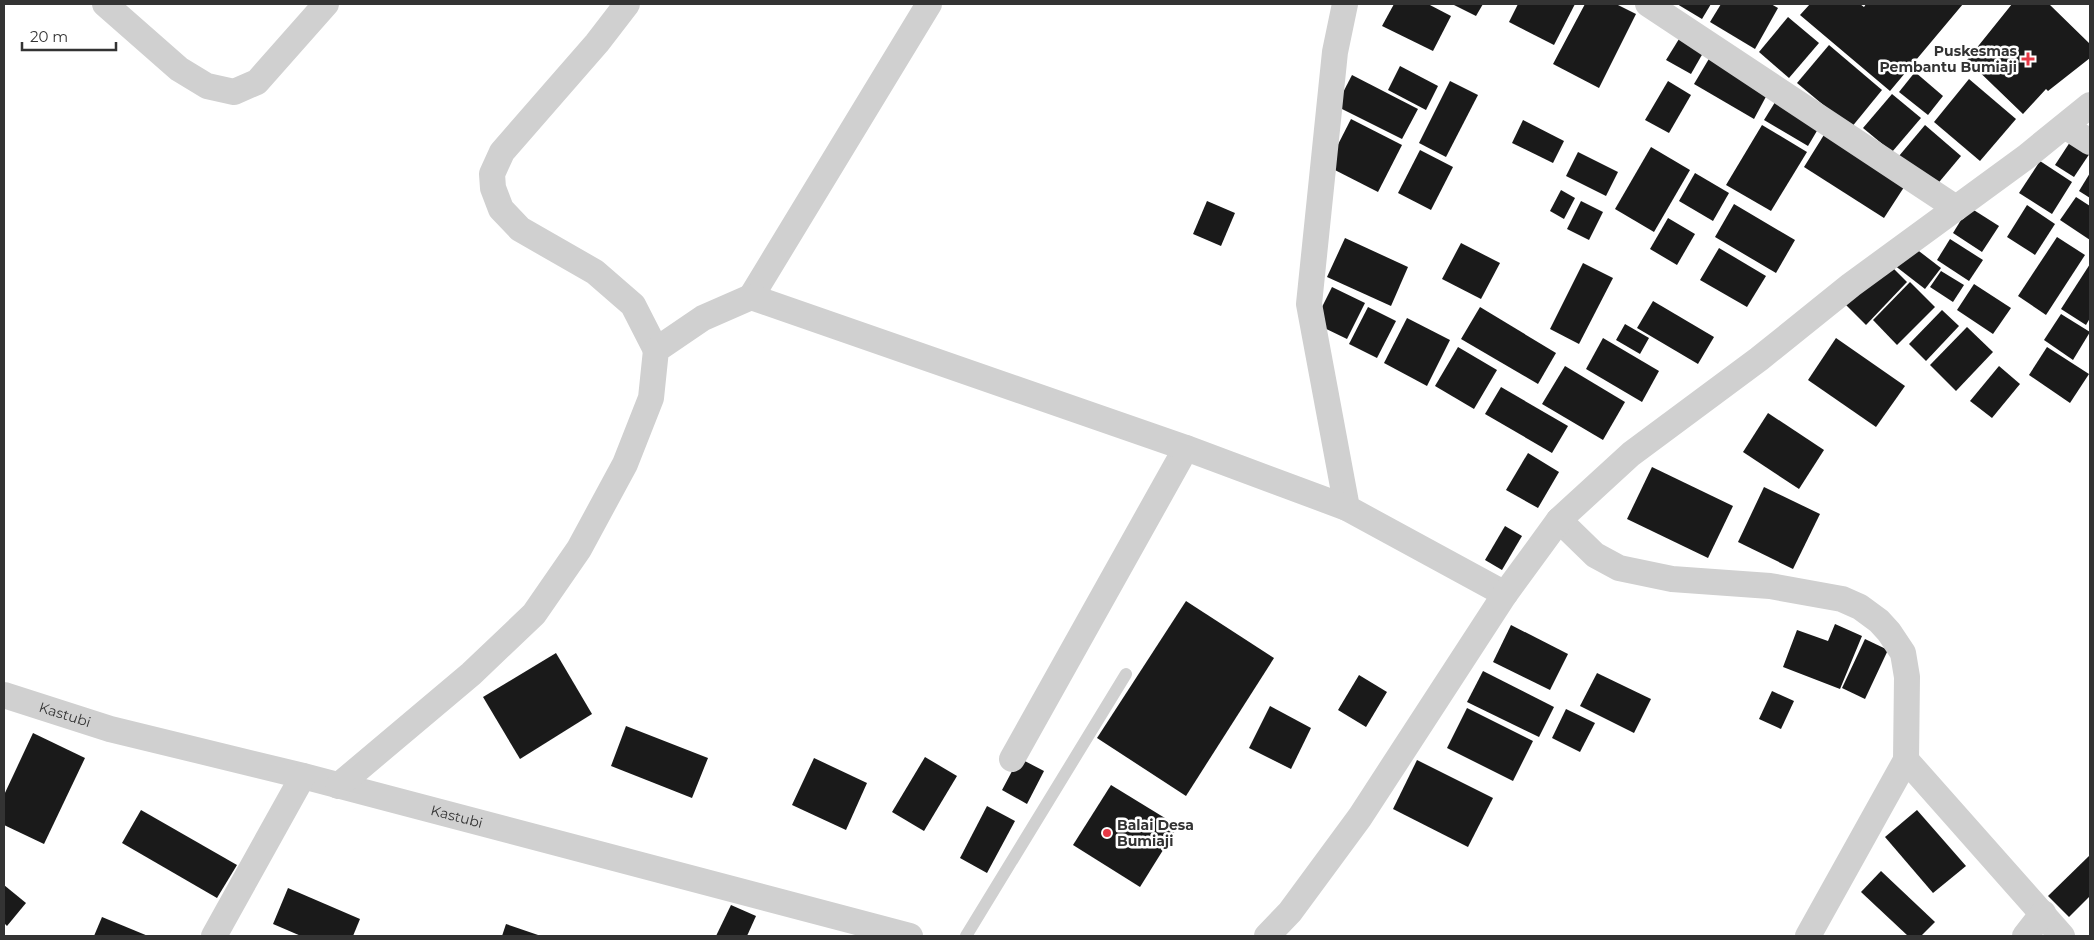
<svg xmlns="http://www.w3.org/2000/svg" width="2094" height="940" font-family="Montserrat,sans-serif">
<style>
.building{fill:#1a1a1a}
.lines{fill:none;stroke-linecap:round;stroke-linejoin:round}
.service{stroke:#d0d0d0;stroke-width:12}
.minor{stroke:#d0d0d0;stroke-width:26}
.poi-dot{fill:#e63946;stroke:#fff;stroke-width:2}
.labels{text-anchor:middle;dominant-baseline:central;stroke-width:5;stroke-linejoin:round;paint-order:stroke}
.poi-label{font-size:14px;font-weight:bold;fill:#333;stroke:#fff;text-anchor:end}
.street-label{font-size:14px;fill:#333;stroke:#fff}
</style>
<rect width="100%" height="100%" fill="#fff"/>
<g class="building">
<path d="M1394,4h34l23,12 -18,35 -51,-25z"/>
<path d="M1452,4h31l-7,12z"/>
<path d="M1518,4h57l-21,41 -45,-23z"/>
<path d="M1585,4h31l20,10 -37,74 -46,-24z"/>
<path d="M1677,4h34l-9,15z"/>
<path d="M1721,4h50l7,4 -23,41 -45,-27z"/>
<path d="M1810,4h50l4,3 2,-3h97l-73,87 -90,-76z"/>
<path d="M2012,4h37l41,40v14l-42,33 -2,-2 -23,25 -56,-54z"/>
<path d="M1788,17l31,26 -30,35 -30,-26z"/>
<path d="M1679,39l24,14 -12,21 -25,-14z"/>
<path d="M1829,45l53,45 -31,38 -54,-45z"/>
<path d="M1710,57l59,34 -15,28 -60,-35z"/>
<path d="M1400,66l38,20 -12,24 -38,-20z"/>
<path d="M1915,72l28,24 -15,19 -29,-23z"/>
<path d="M1352,75l66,34 -16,30 -66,-33z"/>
<path d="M1969,79l47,40 -36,42 -46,-39z"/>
<path d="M1450,81l28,14 -32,62 -27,-14z"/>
<path d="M1668,81l23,14 -22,38 -24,-13z"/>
<path d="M1892,94l29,24 -29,34 -29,-24z"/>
<path d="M1777,99l44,25 -13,22 -44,-26z"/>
<path d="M1351,119l51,26 -24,47 -51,-26z"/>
<path d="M1523,120l41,21 -11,22 -41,-20z"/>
<path d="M1762,125l45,27 -36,59 -45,-26z"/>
<path d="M1925,125l36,31 -26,31 -36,-31z"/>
<path d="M1827,130l81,51 -24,37 -80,-51z"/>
<path d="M2072,139l18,14 -16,24 -19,-12z"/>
<path d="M1651,147l39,23 -36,62 -39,-23z"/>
<path d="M1420,150l33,17 -22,43 -33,-17z"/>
<path d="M1578,152l40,20 -12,24 -40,-20z"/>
<path d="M2040,161l32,21 -20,32 -33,-21z"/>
<path d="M1695,173l34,20 -16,28 -34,-20z"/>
<path d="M2090,173v25l-11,-7z"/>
<path d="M1561,190l14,8 -11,21 -14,-8z"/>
<path d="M2076,197l14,9v34l-30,-20z"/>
<path d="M1207,201l28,12 -14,33 -28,-12z"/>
<path d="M1581,201l22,11 -14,28 -22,-11z"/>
<path d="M1734,204l61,36 -19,33 -61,-36z"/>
<path d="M2027,205l28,19 -20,31 -28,-18z"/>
<path d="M1969,207l30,19 -17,26 -29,-19z"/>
<path d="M1668,218l27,16 -18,31 -27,-16z"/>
<path d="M2057,237l28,18 -39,60 -28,-19z"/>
<path d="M1345,238l63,29 -17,39 -64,-29z"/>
<path d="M1950,239l33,21 -14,21 -32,-21z"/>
<path d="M1461,243l39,20 -19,36 -39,-20z"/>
<path d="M1911,245l30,23 -16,21 -31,-24z"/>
<path d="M1719,248l47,28 -19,31 -47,-27z"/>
<path d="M1887,262l20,20 -41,43 -20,-20z"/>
<path d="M1583,263l30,15 -34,66 -29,-15z"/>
<path d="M2090,264v54l-4,7 -25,-16z"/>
<path d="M1941,271l23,14 -11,17 -23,-15z"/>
<path d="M1910,282l25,25 -38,38 -24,-25z"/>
<path d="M1974,284l37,24 -18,26 -36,-24z"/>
<path d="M1332,287l33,16 -18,36 -33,-16z"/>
<path d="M1653,301l61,36 -16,27 -61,-36z"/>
<path d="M1368,307l28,14 -19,37 -28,-14z"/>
<path d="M1480,307l76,46 -18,31 -77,-45z"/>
<path d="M1942,310l17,16 -33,35 -17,-17z"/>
<path d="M2061,314l29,18 -17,28 -29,-20z"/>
<path d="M1407,318l43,22 -23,46 -43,-23z"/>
<path d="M1625,324l24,14 -9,16 -24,-14z"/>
<path d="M1967,327l26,25 -37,39 -26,-26z"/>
<path d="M1603,338l56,33 -17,31 -56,-33z"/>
<path d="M1836,338l69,48 -29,41 -68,-47z"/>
<path d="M1458,347l39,23 -23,39 -39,-23z"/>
<path d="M2047,347l42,27 -19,29 -41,-28z"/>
<path d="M1565,366l60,36 -22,38 -61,-36z"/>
<path d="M1999,366l21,18 -28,34 -22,-17z"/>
<path d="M1501,387l67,39 -16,27 -67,-39z"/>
<path d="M1768,413l56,37 -25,39 -56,-37z"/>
<path d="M1528,453l31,19 -21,36 -32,-18z"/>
<path d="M1652,467l81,39 -25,52 -81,-39z"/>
<path d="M1764,487l56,27 -27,55 -55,-27z"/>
<path d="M1505,526l17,10 -20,34 -17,-10z"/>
<path d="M1186,601l88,57 -88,138 -89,-58z"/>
<path d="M1835,624l27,12 -22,53 -57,-22 14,-37 31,11z"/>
<path d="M1511,625l57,29 -18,36 -57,-28z"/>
<path d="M1865,639l23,11 -23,49 -23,-11z"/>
<path d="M556,653l36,61 -72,45 -37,-62z"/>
<path d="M1483,671l71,36 -15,30 -72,-35z"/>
<path d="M1597,673l54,26 -17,34 -54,-27z"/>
<path d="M1359,675l28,17 -21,35 -28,-17z"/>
<path d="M1772,691l22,10 -13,28 -22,-10z"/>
<path d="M1270,706l41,22 -20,41 -42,-21z"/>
<path d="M1467,708l66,33 -20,40 -66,-33z"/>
<path d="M1566,709l29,14 -15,29 -28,-14z"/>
<path d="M626,726l82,32 -16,40 -81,-32z"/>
<path d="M33,733l52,25 -41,86 -40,-19v-30z"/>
<path d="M925,757l32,19 -33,55 -32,-19z"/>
<path d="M814,758l53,25 -21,47 -54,-25z"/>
<path d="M1019,758l25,13 -17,33 -25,-14z"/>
<path d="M1417,760l76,38 -25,49 -75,-38z"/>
<path d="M1111,785l67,41 -38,61 -67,-42z"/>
<path d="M987,806l28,15 -28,52 -27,-15z"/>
<path d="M141,810l96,55 -20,33 -95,-55z"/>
<path d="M1917,810l49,56 -33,27 -48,-56z"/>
<path d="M2090,855v41l-21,21 -21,-21z"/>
<path d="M1881,871l54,51 -14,14h-13l-47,-44z"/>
<path d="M4,885l22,18 -19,23 -3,-3z"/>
<path d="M288,888l72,31 -7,17h-52l-28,-12z"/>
<path d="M731,905l25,11 -9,20h-31z"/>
<path d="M102,917l46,19h-54z"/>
<path d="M506,924l35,12h-39z"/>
</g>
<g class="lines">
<path class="service" d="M966,936l160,-262"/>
<g class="minor">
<path d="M105,4l74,65 28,17 27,6 23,-10 69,-78"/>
<path d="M627,4l-30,39 -95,109 -10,22 1,14 8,21 19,20 75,43 38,33 23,45"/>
<path d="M1345,4l-10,48 -26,252 38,204 158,86"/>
<path d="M1648,4l308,204"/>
<path d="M2065,126l25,16"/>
<path d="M751,297l178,-293"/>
<path d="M1559,520l36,35 24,13 53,11 98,7 72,13 18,8 19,14 10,11 14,21 4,24 -1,83"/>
<path id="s1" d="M4,695l106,34 193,47 607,160"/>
<path d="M1012,759l174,-311"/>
<path d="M338,786l133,-112 63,-60 45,-65 46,-85 26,-66 5,-48 47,-32 48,-21 435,151 161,60"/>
<path d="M214,936l89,-160"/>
<path d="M1267,936l23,-24 70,-95 145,-223 54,-74 72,-66 128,-95 92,-74 175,-128 64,-52"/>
<path d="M1808,936l98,-176 156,176"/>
<path d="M2025,936l18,-23"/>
</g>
</g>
<g class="poi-dot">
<path d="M2025.5 51.5h5v5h5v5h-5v5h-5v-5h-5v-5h5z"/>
<circle cx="1107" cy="833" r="5"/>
</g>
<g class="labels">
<g class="poi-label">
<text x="2017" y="51">Puskesmas<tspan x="2017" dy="16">Pembantu Bumiaji</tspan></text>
<text x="1117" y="825" text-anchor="start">Balai Desa<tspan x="1117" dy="16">Bumiaji</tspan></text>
</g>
<g class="street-label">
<text stroke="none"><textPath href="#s1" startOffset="64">Kastubi</textPath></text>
<text stroke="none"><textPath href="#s1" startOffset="469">Kastubi</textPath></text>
</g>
</g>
<rect width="2094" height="940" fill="none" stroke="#333333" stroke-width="10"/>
<path d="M22 42v8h94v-8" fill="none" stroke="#333333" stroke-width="2.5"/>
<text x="30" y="42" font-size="15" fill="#333333" stroke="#ffffff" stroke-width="4" paint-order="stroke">20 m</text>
</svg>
